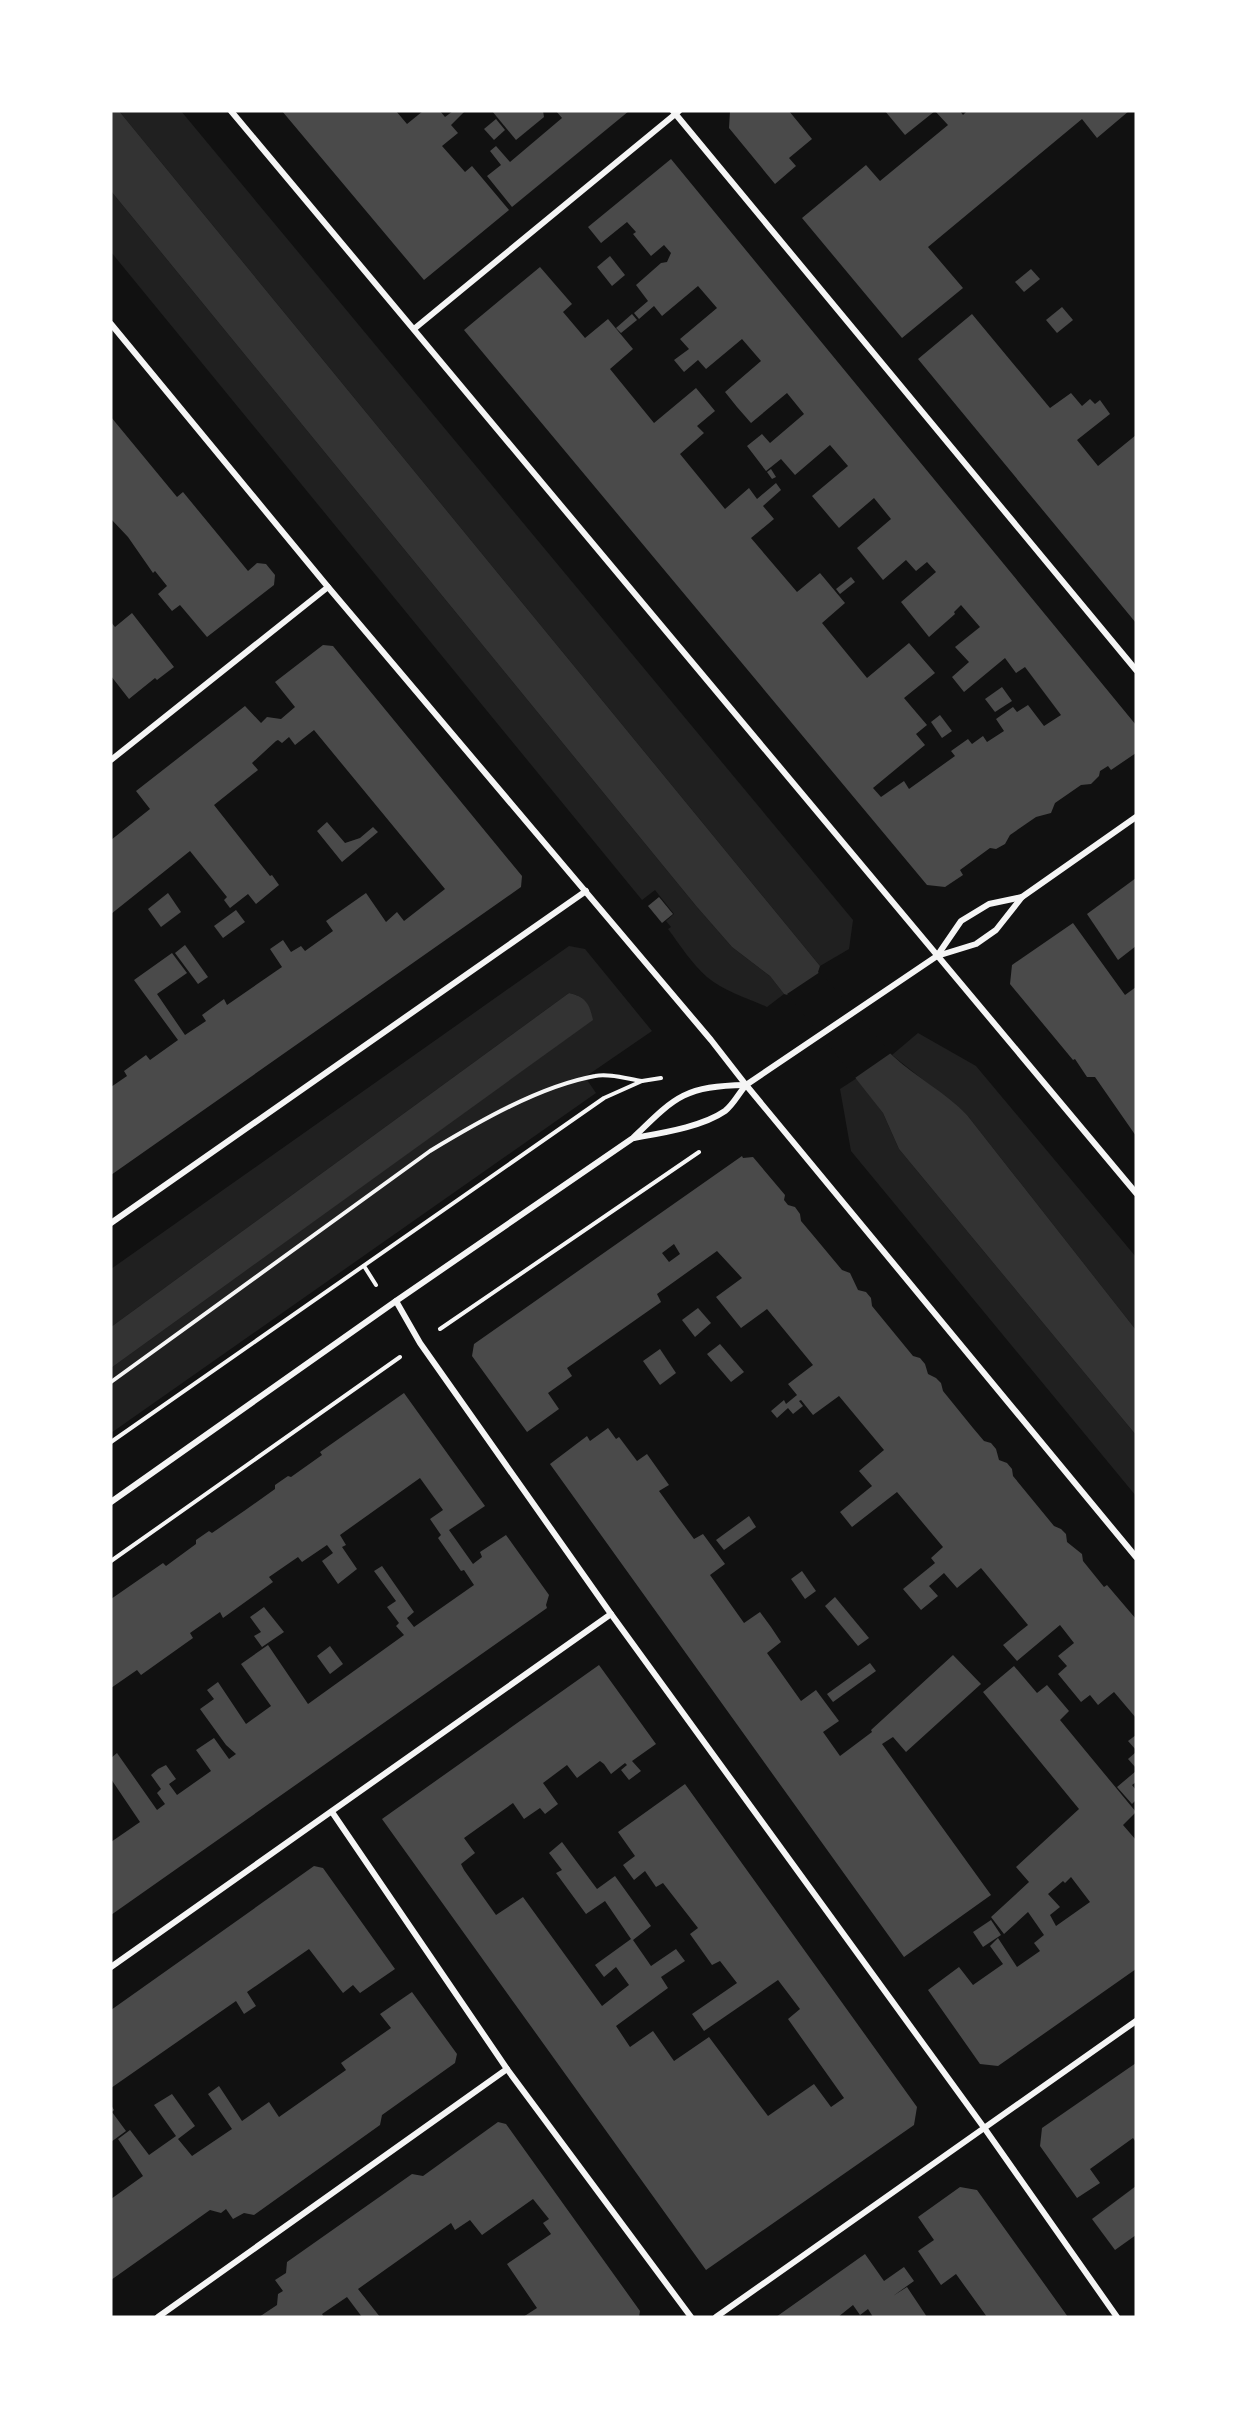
<svg xmlns="http://www.w3.org/2000/svg" width="1247" height="2428" font-family="Jost,sans-serif">
<style>
.green{fill:#202020}
.water{fill:#333}
.pier{fill:#111}
.building{fill:#4a4a4a;fill-rule:evenodd}
.lines{fill:none;stroke-linecap:round;stroke-linejoin:round}
.path{stroke:#f5f5f5;stroke-width:4}
.minor{stroke:#f5f5f5;stroke-width:6}
</style>
<rect width="100%" height="100%" fill="#111"/>
<g class="green">
<path d="M119,111h62l672,809 -4,29 -29,17z"/>
<path d="M111,191l586,716 35,40 38,29 14,18 -17,13c-20,-9 -43,-16 -60,-30 -15,-13 -27,-32 -39,-48l3,-2 -5,-6 8,-7 -19,-24 -13,10 -531,-648z"/>
<path d="M569,946l16,3 67,82 -67,46 11,16 -485,340v-65l481,-348c-3,-17 -6,-23 -23,-27l-458,334v-58z"/>
<path d="M918,1033l58,33 160,191v73l-169,-215 -75,-60z"/>
<path d="M857,1078l26,35 16,36 237,286v61l-285,-345 -11,-62z"/>
</g>
<g class="water">
<path d="M111,111h8l701,855 -2,6c25,28 48,60 75,84 24,22 52,36 74,59l169,215v105l-237,-286 -16,-36 -92,-117 -7,-2 -14,-18 -38,-29 -35,-40 -586,-716z"/>
<path d="M569,993c17,4 20,10 24,27l-482,348v-41z"/>
</g>
<path class="pier" d="M820,972l71,81 -36,25 -68,-84z"/>
<g class="building">
<path d="M282,111h114l11,13 16,-13h17l5,6 8,-6h12l-14,14 7,8 -16,13 23,26 7,-6 37,44 -85,70z"/>
<path d="M492,111h51l1,6 -28,23z"/>
<path d="M556,111h73l-117,96 -25,-31 14,-11 -11,-14 6,-5 14,16 52,-44z"/>
<path d="M730,111h59l23,28 -23,19 7,8 -21,18 -46,-56z"/>
<path d="M885,111h50l-30,24z"/>
<path d="M935,111h25l3,4 4,-4h162l-32,27 -15,-19 -154,128 35,41 -61,50 -100,-120 64,-53 14,16 68,-56z"/>
<path d="M496,119l9,11 -11,10 -10,-11z"/>
<path d="M671,159l465,566v28l-25,17 -3,-4 -8,5 -1,5 -8,8 -10,1 -26,18 -4,10 -15,4 -26,18 -5,9 -9,5 -6,-1 -30,22 3,5 -18,12 -18,-2 -463,-555 76,-63 32,37 -9,8 22,26 23,-19 25,30 -23,20 44,54 42,-35 19,23 -18,15 7,7 -24,21 45,55 24,-21 8,11 19,-16 5,7 -18,16 11,13 -23,19 46,54 23,-19 25,30 -23,20 45,55 42,-35 26,30 -31,25 23,27 -11,9 9,11 -52,43 8,9 23,-16 5,8 46,-33 -4,-5 17,-12 4,5 11,-8 4,6 17,-11 -8,-12 17,-12 4,5 11,-7 16,21 17,-11 -36,-48 -9,6 -11,-15 -41,34 -12,-15 17,-15 -14,-15 25,-20 -19,-22 -7,7 1,2 -26,23 -28,-35 35,-30 -9,-10 -11,9 -10,-11 -23,20 -26,-32 34,-29 -17,-21 -35,30 -27,-32 36,-30 -18,-21 -35,30 -14,-16 -15,12 -19,-25 15,-12 8,9 34,-29 -17,-21 -36,30 -14,-16 -12,-15 36,-31 -19,-22 -36,30 -8,-9 -14,12 -10,-12 15,-11 -9,-10 37,-31 -19,-22 -36,30 -8,-10 -15,13 -5,-6 14,-12 -12,-16 25,-22 6,-1 4,-9 -7,-8 -13,11 -18,-22 3,-2 -9,-10 -26,21 -13,-16z"/>
<path d="M610,256l15,19 -13,11 -15,-19z"/>
<path d="M1031,269l9,10 -16,13 -9,-10z"/>
<path d="M1062,307l11,13 -16,13 -11,-13z"/>
<path d="M632,314l5,6 -16,13 -5,-5z"/>
<path d="M972,314l78,94 21,-15 11,13 8,-7 5,5 5,-4 10,14 -33,26 21,26 38,-31v188l-218,-264z"/>
<path d="M111,417l66,80 6,-5 65,79 9,-8 9,1 9,11 -1,10 -67,52 -27,-32 -8,6 -14,-17 9,-8 -12,-15 -2,2 -25,-36 -17,-18z"/>
<path d="M771,469l5,8 -4,2 -5,-7z"/>
<path d="M851,577l4,5 -15,12 -4,-5z"/>
<path d="M132,613l42,54 -17,13 -2,-2 -26,21 -18,-23v-54l4,5z"/>
<path d="M323,645l10,1 189,230 -1,11 -410,288v-88l16,-11 -3,-5 22,-16 4,5 28,-20 -44,-60 38,-27 15,20 -30,21 28,41 21,-14 -4,-6 22,-16 3,6 55,-38 -12,-18 13,-9 8,12 10,-6 4,5 28,-20 -7,-10 40,-28 20,29 11,-10 7,9 41,-32 -131,-159 -19,15 -6,-8 -7,6 -4,-3 -2,1 -24,22 6,7 -44,35 56,71 2,-1 7,10 -23,19 -8,-10 -18,14 -6,-8 3,-3 -37,-46 -79,63v-74l39,-31 -14,-18 109,-85 16,17 6,-6 14,2 14,-12 -20,-25z"/>
<path d="M1002,687l10,14 -17,11 -10,-13z"/>
<path d="M940,715l12,16 -10,7 -11,-16z"/>
<path d="M327,822l18,21 15,-5 13,-11 5,5 -36,30 -25,-31z"/>
<path d="M1136,878v68l-18,14 -31,-46z"/>
<path d="M168,893l13,19 -20,15 -13,-18z"/>
<path d="M659,897l14,17 -11,9 -14,-17z"/>
<path d="M236,910l9,12 -22,16 -9,-12z"/>
<path d="M1073,923l52,72 11,-8v149l-41,-59h-8l-12,-18 -2,1 -63,-76 2,-19z"/>
<path d="M185,945l23,32 -10,7 -23,-31z"/>
<path d="M742,1156l1,2 10,-1 32,38 -1,5 4,5 7,2 5,7 1,7 11,13 30,36 8,3 8,17 8,2 5,6 1,8 41,50 7,2 5,6 3,10 8,4 5,5 2,8 30,37 11,13 7,2 5,6 3,11 8,3 5,6 1,7 41,50 7,3 5,5 1,8 15,12 1,7 21,26 3,-2 29,34v99l-22,-26 -16,13 -8,-10 -9,7 -23,-28 9,-8 -9,-10 16,-13 -14,-18 -43,36 -14,-16 25,-20 -47,-57 -24,20 -13,-15 -15,13 9,10 -17,14 -18,-21 32,-26 -4,-5 12,-11 -46,-55 -45,35 -12,-15 32,-26 -13,-15 25,-21 -45,-54 -26,19 -12,-15 -2,1 4,5 -10,8 -5,-6 -11,10 -6,-7 13,-11 2,4 11,-9 -9,-11 25,-19 -46,-56 -26,19 -25,-31 26,-19 -25,-27 -60,43 4,8 -94,66 5,8 -24,17 11,16 -32,23 -55,-76 2,-12zM674,1244l6,10 -11,8 -7,-9z"/>
<path d="M698,1308l13,15 -16,14 -13,-17z"/>
<path d="M720,1344l24,28 -13,10 -24,-28z"/>
<path d="M660,1349l16,24 -16,12 -17,-24z"/>
<path d="M404,1393l81,113 -36,24 24,34 9,-7 -2,-5 26,-17 43,60 -3,10 1,3 -436,307v-73l29,-20 -29,-43v-21l6,-5 40,57 8,-6 -8,-11 4,-4 -10,-14 7,-6 8,-4 10,14 -7,5 8,11 34,-24 -15,-21 18,-12 15,21 7,-5 -10,-9 -26,-36 14,-10 -7,-9 11,-8 28,42 25,-18 -30,-42 27,-19 40,59 96,-69 -8,-9 3,-3 -12,-16 9,-6 -22,-30 8,-5 32,46 -7,6 7,9 60,-42 -10,-15 -3,1 -23,-33 3,-3 -11,-16 13,-9 -23,-32 -80,57 6,10 -4,2 15,22 -19,15 -16,-23 11,-8 -6,-8 -25,17 -4,-5 -29,20 4,5 -50,36 -3,-6 -30,21 3,5 -52,37 -4,-5 -26,18v-89l52,-36 3,3 30,-22v-4l13,-9 3,2 32,-22 31,-22v-4l13,-9 3,1 31,-22 -2,-3z"/>
<path d="M608,1428l8,11 3,-2 18,24 10,-7 22,31 -10,6 18,25 17,23 9,-5 22,30 -15,11 34,48 16,-11 11,15 10,15 -14,11 34,48 15,-11 23,31 -16,11 17,24 32,-24 -1,-2 82,-75 28,29 -75,68 -13,-15 -11,7 109,151 -87,62 -354,-493 37,-28 3,5z"/>
<path d="M749,1516l7,11 -32,23 -8,-10z"/>
<path d="M802,1571l14,20 -11,8 -14,-20z"/>
<path d="M835,1597l34,41 -11,8 -33,-40z"/>
<path d="M264,1607l20,25 -22,15 -8,-11 7,-4 -11,-15z"/>
<path d="M330,1646l13,18 -13,10 -13,-18z"/>
<path d="M870,1663l6,8 -43,31 -6,-8z"/>
<path d="M599,1665l57,79 -24,17 9,10 -12,9 -8,-10 6,-5 -2,-2 -14,11 -7,-10 -4,-3 -23,17 -10,-13 -24,18 15,21 -13,10 -5,-6 -16,11 -11,-16 -49,35 11,15 -14,11 3,6 32,45 27,-18 79,109 27,-21 -13,-18 -12,10 -9,-12 36,-26 -26,-38 -19,13 -30,-41 6,-3 -13,-17 13,-11 35,47 18,-13 36,50 -18,14 18,26 25,-17 9,12 -24,16 7,11 -52,38 14,21 23,-16 21,30 35,-24 59,79 46,-32 17,23 13,-9 -56,-79 12,-10 -22,-29 -74,51 -12,-17 45,-31 -17,-22 -8,4 -22,-31 8,-6 -35,-45 -7,4 -11,-16 -11,9 -11,-15 12,-9 -17,-24 67,-48 232,323 -3,18 -208,145 -324,-451z"/>
<path d="M1014,1666l23,27 10,-8 22,26 -9,9 76,92 -13,13 13,15v129l-138,97 -18,-2 -52,-74 31,-23 14,18 30,-21 -13,-18 8,-8 19,29 23,-16 -6,-8 10,-8 -16,-23 -24,22 -13,-17 38,-35 -13,-15 63,-58 -96,-117zM1071,1877l19,25 -34,24 -6,-11 10,-8 -12,-13 15,-13 2,2z"/>
<path d="M1136,1735v15l-8,-9z"/>
<path d="M1136,1752v16l-8,-9z"/>
<path d="M1136,1771v11l-4,3 4,5v10l-4,4 -15,-17z"/>
<path d="M314,1866l9,2 72,101 -35,24 -7,-8 -10,8 -34,-44 -62,43 9,14 -12,8 -8,-13 -125,87v-78z"/>
<path d="M991,1920l10,15 -18,12 -10,-15z"/>
<path d="M412,1992l45,62 -2,9 -73,52 -2,10 -126,90 -10,-2 -11,6 -7,-10 -5,4 -11,-3 -99,70v-81l32,-23 -25,-37 12,-9 19,25 27,-19 -22,-31 18,-11 23,32 -17,13 14,17 40,-27 -24,-35 11,-8 23,35 27,-19 10,15 67,-47 -5,-7 50,-35 -11,-14z"/>
<path d="M1136,2063v79l-3,-4 -43,31 10,14 -23,15 -37,-52 2,-18z"/>
<path d="M111,2105l3,5 -2,2 14,19 -15,11z"/>
<path d="M498,2122l8,2 134,187 -1,6h-116l14,-9 -30,-44 44,-30 -8,-11 6,-4 -16,-20 -51,36 -12,-15 -15,10 -4,-7 -93,66 22,28h-18l-15,-20 -25,17 2,3h-65l18,-12 1,-11 5,-3 -8,-11 11,-7 1,-11 125,-88 11,2z"/>
<path d="M1136,2186v49l-21,15 -23,-31z"/>
<path d="M960,2187l17,3 91,127h-81l-31,-43 -15,11 -23,-34 16,-11 -16,-23z"/>
<path d="M865,2254l19,27 20,-14 10,14 -21,15 14,-9 20,30h-54l-5,-8 -8,6 -7,-10 -15,12h-62z"/>
</g>
<g class="lines">
<g class="path">
<path d="M364,1266l12,19"/>
<path d="M440,1329l259,-177"/>
<path d="M111,1382l319,-231c48,-29 110,-65 165,-75 14,-3 33,3 47,5"/>
<path d="M111,1442l493,-344 38,-17 19,-3"/>
<path d="M111,1561l289,-204"/>
</g>
<g class="minor">
<path d="M231,111l905,1082"/>
<path d="M673,111l463,559"/>
<path d="M111,324l217,263 383,453 35,45 390,472"/>
<path d="M414,329l265,-218"/>
<path d="M111,760l217,-173"/>
<path d="M937,956l24,-35 28,-17 33,-7"/>
<path d="M634,1138c27,-5 68,-11 91,-27 8,-6 14,-18 21,-26l191,-129 39,-12 20,-14 26,-33 114,-80"/>
<path d="M111,1223l475,-332"/>
<path d="M396,1301l24,42 191,271 374,515 132,188"/>
<path d="M111,1502l285,-201 237,-163c42,-41 51,-52 113,-53"/>
<path d="M332,1812l175,257 184,248"/>
<path d="M111,1967l500,-353"/>
<path d="M158,2317l349,-248"/>
<path d="M716,2317l420,-296"/>
</g>
</g>
<rect width="1247" height="2428" fill="none" stroke="#ffffff" stroke-width="225"/>
</svg>
